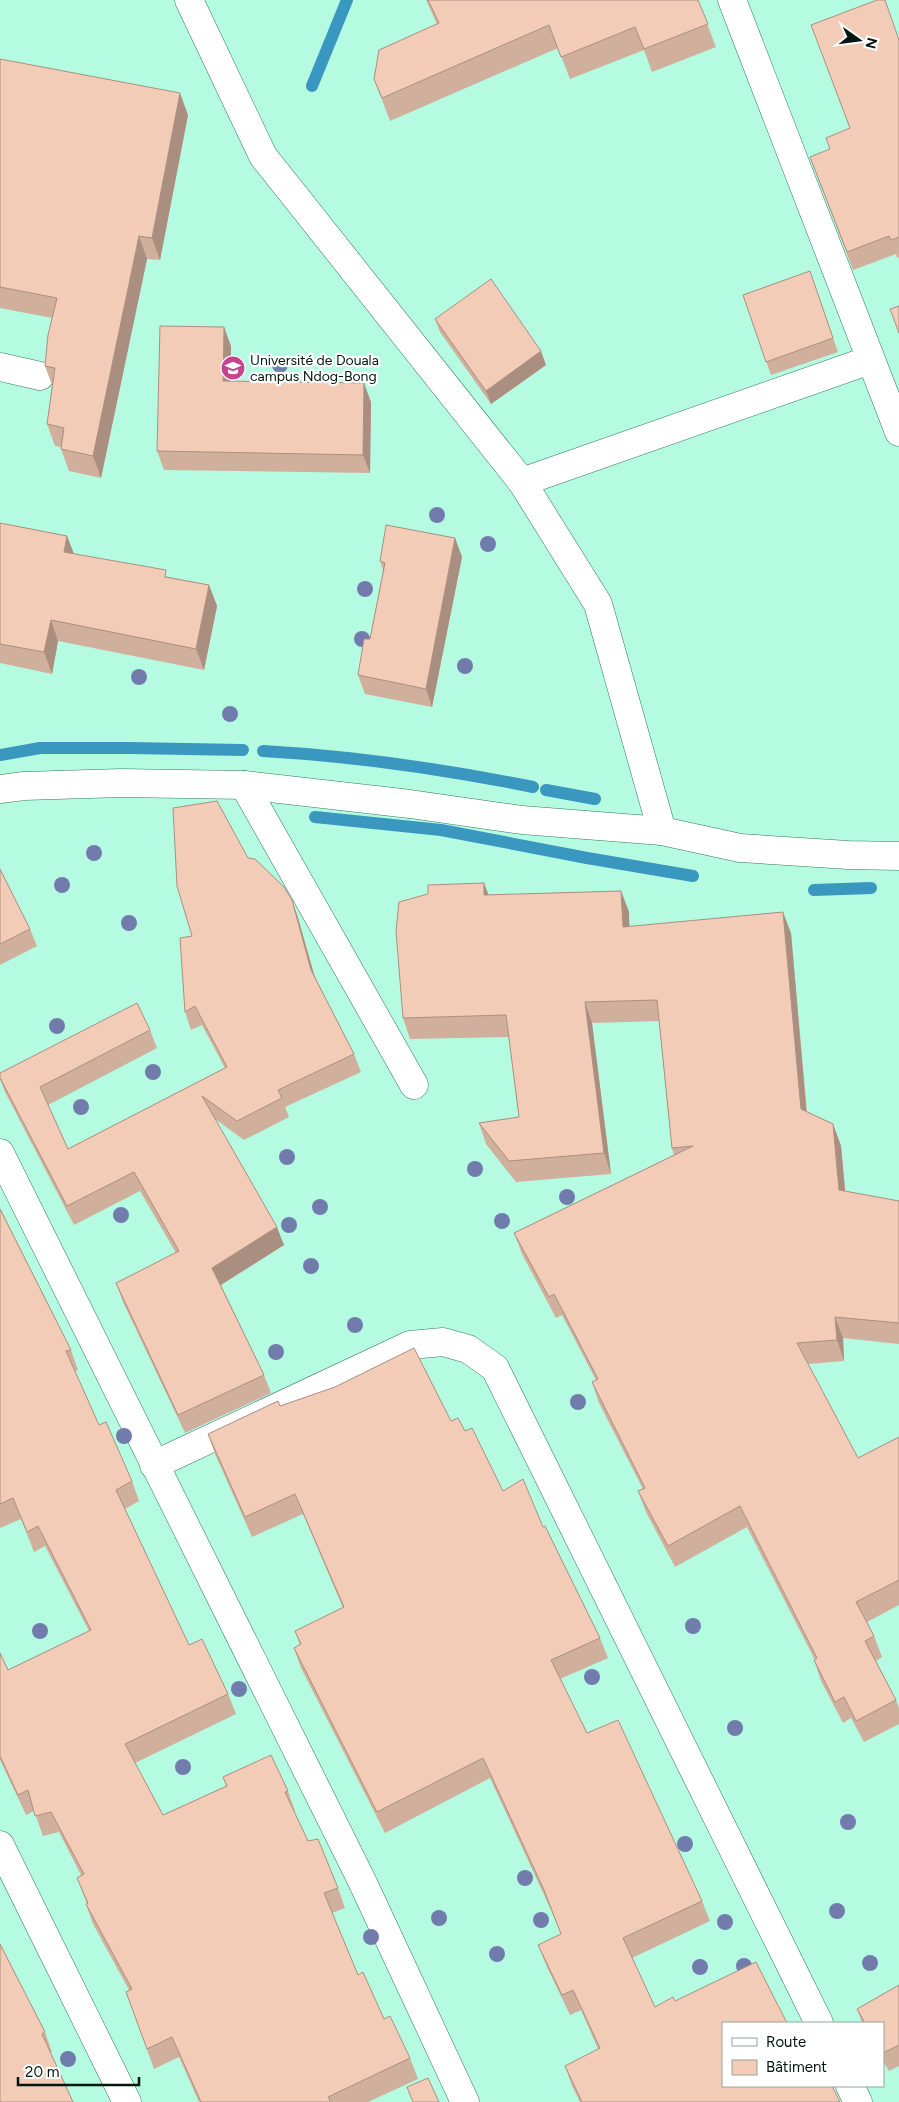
<svg xmlns="http://www.w3.org/2000/svg" width="899" height="2102" font-family="Figtree,sans-serif">
<style>
.lines{fill:none;stroke-linecap:round;stroke-linejoin:round}
.stream{stroke:#3a97bf;stroke-width:12}
.street-casing{stroke:#337863;stroke-width:29}
.secondary-casing{stroke:#337863;stroke-width:29}
.street{stroke:#fff;stroke-width:28}
.secondary{stroke:#fff;stroke-width:28}
.tree{fill:#717cac}
.wall{fill:#d1af9d}
.shaded-wall{fill:#aa8f80}
.building{fill:#f3ccb7;stroke:#aa8f80}
.labels{text-anchor:middle;dominant-baseline:central;stroke-width:4.5;stroke-linejoin:round;paint-order:stroke}
.poi-label{font-size:14px;fill:#00160e;stroke:#fff;text-anchor:start}
</style>
<rect width="100%" height="100%" fill="#b5fbe2"/>
<g class="lines">
<g class="stream">
<path d="M312,86l35,-86"/>
<path d="M263,751c91,5 180,18 270,36"/>
<path d="M0,755l40,-7h90l113,2"/>
<path d="M546,790l49,9"/>
<path d="M315,817l126,13 146,28 106,18"/>
<path d="M814,890l57,-2"/>
</g>
<defs>
<g id="street">
<path d="M189,0l74,156 259,326 76,122 64,227"/>
<path d="M732,0l167,432"/>
<path d="M0,367l40,9"/>
<path d="M522,482l348,-122"/>
<path d="M244,785l170,300"/>
<path d="M0,1153l362,728 103,221"/>
<path d="M154,1465l256,-120 33,-3 25,7 27,19 324,655"/>
<path d="M0,1845l127,257"/>
<path d="M850,2086l8,16"/>
</g>
<path id="secondary" d="M0,789l24,-3 97,-3 123,2 166,19 112,16 140,11 78,17 108,7 51,1"/>
</defs>
<use href="#street" class="street-casing"/>
<use href="#secondary" class="secondary-casing"/>
<use href="#street" class="street"/>
<use href="#secondary" class="secondary"/>
</g>
<g class="tree">
<circle cx="280" cy="365" r="8"/>
<circle cx="437" cy="515" r="8"/>
<circle cx="488" cy="544" r="8"/>
<circle cx="365" cy="589" r="8"/>
<circle cx="362" cy="639" r="8"/>
<circle cx="465" cy="666" r="8"/>
<circle cx="139" cy="677" r="8"/>
<circle cx="230" cy="714" r="8"/>
<circle cx="94" cy="853" r="8"/>
<circle cx="62" cy="885" r="8"/>
<circle cx="129" cy="923" r="8"/>
<circle cx="57" cy="1026" r="8"/>
<circle cx="153" cy="1072" r="8"/>
<circle cx="81" cy="1107" r="8"/>
<circle cx="287" cy="1157" r="8"/>
<circle cx="475" cy="1169" r="8"/>
<circle cx="567" cy="1197" r="8"/>
<circle cx="320" cy="1207" r="8"/>
<circle cx="121" cy="1215" r="8"/>
<circle cx="502" cy="1221" r="8"/>
<circle cx="289" cy="1225" r="8"/>
<circle cx="311" cy="1266" r="8"/>
<circle cx="355" cy="1325" r="8"/>
<circle cx="276" cy="1352" r="8"/>
<circle cx="578" cy="1402" r="8"/>
<circle cx="124" cy="1436" r="8"/>
<circle cx="693" cy="1626" r="8"/>
<circle cx="40" cy="1631" r="8"/>
<circle cx="592" cy="1677" r="8"/>
<circle cx="239" cy="1689" r="8"/>
<circle cx="735" cy="1728" r="8"/>
<circle cx="183" cy="1767" r="8"/>
<circle cx="848" cy="1822" r="8"/>
<circle cx="685" cy="1844" r="8"/>
<circle cx="525" cy="1878" r="8"/>
<circle cx="837" cy="1911" r="8"/>
<circle cx="439" cy="1918" r="8"/>
<circle cx="541" cy="1920" r="8"/>
<circle cx="725" cy="1922" r="8"/>
<circle cx="371" cy="1937" r="8"/>
<circle cx="497" cy="1954" r="8"/>
<circle cx="870" cy="1963" r="8"/>
<circle cx="744" cy="1966" r="8"/>
<circle cx="700" cy="1967" r="8"/>
<circle cx="68" cy="2059" r="8"/>
</g>
<g class="wall">
<path d="M426,0h272l18,47 -64,25 -8,-22 -74,29 -12,-31 -168,73 -16,-42 63,-55z"/>
<path d="M899,40v217l-2,1 -1,-4 -43,16 -43,-113 20,-8 19,-21z"/>
<path d="M0,59l188,56 -28,145 -13,-1 -46,219 -32,-7 -8,-22v-2l-6,-1 -8,-22 5,-39 -7,-19 7,-48 -52,-10z"/>
<path d="M810,271l28,81 -67,23 -28,-80z"/>
<path d="M435,319l111,46 -55,39 -51,-72z"/>
<path d="M231,346l-1,35 141,21 -1,71 -206,-3 -7,-19z"/>
<path d="M0,523l67,13 7,18 95,23 40,8 8,21 -13,64 -146,-29 -6,33 -52,-11z"/>
<path d="M455,538l7,19 -30,150 -67,-13 -7,-19 12,-36 13,-68 -3,-10z"/>
<path d="M248,858l44,42 6,18 17,59 39,77 7,18 -76,35 4,10 -45,23 -29,-21 69,126 -63,40 43,90 7,18 -86,40 -62,-131 -7,-19 60,-30 -36,-62 -66,34 -69,-133 -5,-13v-6l150,-43 7,18 -109,57 20,44 157,-81 -23,-43 -11,5 -6,-18 7,-76z"/>
<path d="M0,869l30,60 7,17 -37,19z"/>
<path d="M484,883l4,12 133,-4 8,21v15l162,6 16,179 26,12 8,22 4,45 54,10v143l-56,-6 1,23 -36,3 50,94 41,-21v168l-32,17 7,14 8,21 -6,4 20,39 3,8v16l-35,18 -13,-24 -8,5 -22,-42 -7,-21h1l-68,-133 -72,40 -29,-55 -8,-21 5,-2 -44,-86 -7,-21 4,-2 -34,-65 -6,3 -34,-64 -8,-21 160,-78 -2,-7 -13,-127 -67,2 19,151 -95,8 -30,-38 -7,-21 40,-6 -10,-80 -99,2 -7,-21z"/>
<path d="M0,1208l71,142 7,20 -3,1 24,54 33,56 7,20 -14,8 64,136 39,49 8,20 -101,49 28,52 63,-29 -3,-9 65,14 7,20 -1,1 14,29 30,47 7,20 -13,5 26,62 26,44 26,39 8,21 -50,23h-169l-20,-45 -25,12 -28,-77 3,-2 -36,-66 -7,-20h1l-10,-26 4,-3 -22,-43 -16,4 -9,-25 -8,4 -26,-55v-107l8,17 81,-39 -44,-85 -11,6 -13,-33 -21,9z"/>
<path d="M280,1406l171,15 14,10 38,60 40,36 57,111 8,20 -48,21 27,54 115,168 8,20 -78,37 23,49 20,-6 48,22 117,79h-260l-8,-16 -7,-20 33,-17 -17,-39 -11,5 -24,-50 -8,-20 23,-11 -10,-24 -61,-132 -105,55 -84,-165 -7,-20 6,-3 -5,-14 48,-23 -40,-94 -51,23 -37,-83 -7,-20z"/>
<path d="M0,1944l45,88 7,20 -2,1z"/>
<path d="M899,1985v81l-10,5 -6,-10v-38h-21l-5,-14z"/>
</g>
<g class="shaded-wall">
<path d="M180,93l8,22 -28,145 -8,-22z"/>
<path d="M139,236l8,23 -46,219 -8,-22z"/>
<path d="M224,327l7,19 -1,54 -7,-19z"/>
<path d="M541,351l5,14 -55,39 -5,-13z"/>
<path d="M364,383l7,19 -1,71 -7,-18z"/>
<path d="M67,536l8,21 -11,-5z"/>
<path d="M455,538l7,19 -30,150 -6,-18z"/>
<path d="M209,585l8,21 -13,64 -8,-21z"/>
<path d="M51,620l7,21 -6,33 -8,-22z"/>
<path d="M484,883l8,21 -8,-9z"/>
<path d="M621,891l8,21 1,36 -7,-21z"/>
<path d="M292,900l6,18 20,71 -7,-19z"/>
<path d="M783,912l8,21 17,197 -7,-21z"/>
<path d="M585,1002l7,21 19,151 -7,-21z"/>
<path d="M833,1124l8,22 6,65 -8,-21z"/>
<path d="M277,1227l7,18 -65,41 -7,-18z"/>
<path d="M835,1317l8,21 1,23 -7,-21z"/>
</g>
<g class="building">
<path d="M428,0h270l10,24 -64,25 -9,-22 -74,30 -12,-32 -167,73 -8,-19 5,-29 60,-27z"/>
<path d="M877,0h8l14,40v197l-8,3 -2,-4 -42,16 -37,-95 20,-8 -4,-11 24,-10 -39,-103z"/>
<path d="M0,59l180,34 -28,145 -13,-2 -46,220 -32,-7 3,-21 -17,-4 8,-56 -10,-2 3,-31 9,-37 -57,-11z"/>
<path d="M810,271l23,67 -67,24 -23,-67z"/>
<path d="M491,279l50,72 -55,40 -51,-72z"/>
<path d="M899,306v27l-9,-24z"/>
<path d="M160,326l64,1 -1,54 141,2 -1,72 -206,-4z"/>
<path d="M0,523l67,13 -3,16 102,18 -1,7 44,8 -13,64 -145,-29 -7,32 -44,-8z"/>
<path d="M386,525l69,13 -29,151 -68,-14 6,-36h6l15,-76 -5,-2z"/>
<path d="M217,801l31,57 7,1 29,28 8,13 19,70 43,84 -76,36 4,8 -45,23 -35,-25 75,131 -65,41 52,107 -86,40 -62,-132 63,-32 -45,-79 -67,34 -67,-128v-5l137,-70 13,27 -110,57 28,62 159,-82 -32,-61 -10,6 -5,-74 12,-2 -15,-50 -4,-78z"/>
<path d="M0,869l30,60 -30,15z"/>
<path d="M484,883v12l137,-4 2,36 160,-15 18,197 32,15 6,66 60,11v122l-64,-6 2,23 -40,3 61,115 41,-21v143l-43,22 18,34 -9,5 31,59 -40,21 -12,-24 -9,5 -21,-42 3,-2 -77,-152 -72,40 -30,-55 7,-3 -53,-106 6,-3 -44,-85 -5,3 -35,-64 179,-87 -21,2 -15,-148 -72,2 19,151 -95,8 -30,-38 40,-6 -13,-102 -103,3 -7,-87 3,-29 29,-8v-9z"/>
<path d="M0,1209l71,141 -5,1 33,74 7,-3 26,59 -16,9 73,155 13,-6 26,55 -103,50 38,71 64,-29 -4,-9 48,-22 17,36 -3,1 23,49 10,-2 20,49 -14,5 34,82 5,-3 21,47 6,-3 20,42 -82,39 3,5h-130l-29,-65 -25,12 -21,-57 6,-3 -46,-85 2,-1 -11,-25 7,-4 -33,-62 -16,4 -7,-26 -10,5 -18,-39v-103l8,17 83,-40 -53,-104 -11,6 -14,-34 -13,6z"/>
<path d="M414,1348l37,73 7,-3 7,13 7,-3 31,63 20,-12 20,48 2,-1 55,112 -49,22 36,73 31,-13 84,181 -79,37 32,69 18,-10 2,4 81,-39 31,61h-64v63h109l8,16h-258l-17,-36 35,-18 -27,-58 -11,5 -24,-50 23,-11 -17,-44 -61,-132 -106,54 -83,-164 7,-4 -6,-13 49,-24 -49,-113 -50,23 -37,-83 70,-33 2,5 55,-19z"/>
<path d="M0,1944l45,88 -3,2 31,68h-73z"/>
<path d="M899,1985v60l-16,8v-30h-18l-8,-14z"/>
<path d="M428,2078l11,24h-26l-6,-15z"/>
</g>
<defs>
<symbol id="university-disc" viewBox="-11 -11 22 22"><circle r="9.5" fill="#c6448b" stroke="#fff"/><path d="M0-5L7-2L0 1L-7-2ZM-4 1L0 2.5L4 1V4Q0 6-4 4Z" fill="#fff"/></symbol>
</defs>
<g fill-rule="evenodd">
<use href="#university-disc" x="219" y="354" width="28" height="28"/>
</g>
<g class="labels">
<g class="poi-label">
<text x="250" y="360">Université de Douala<tspan x="250" dy="16">campus Ndog-Bong</tspan></text>
</g>
</g>
<rect x="722" y="2022" width="162" height="65" fill="#ffffff" stroke="#99a29f"/>
<rect x="732" y="2038" width="25" height="8" fill="#ffffff" stroke="#99a29f"/>
<text x="766" y="2047" font-size="15" fill="#00160e">Route</text>
<rect x="732" y="2060" width="25" height="15" fill="#f3ccb7" stroke="#99a29f"/>
<text x="766" y="2072" font-size="15" fill="#00160e">Bâtiment</text>
<g transform="translate(859 40) rotate(104)" stroke="#ffffff" stroke-width="4" paint-order="stroke">
<path d="M0-4L9 19L0 12L-9 19Z" fill="#00160e"/>
<text y="-8" font-size="14" font-weight="bold" text-anchor="middle" fill="#00160e">N</text>
</g>
<path d="M18 2077v8h121v-8" fill="none" stroke="#00160e" stroke-width="2.5"/>
<text x="25" y="2077" font-size="15" fill="#00160e" stroke="#ffffff" stroke-width="4" paint-order="stroke">20 m</text>
</svg>
